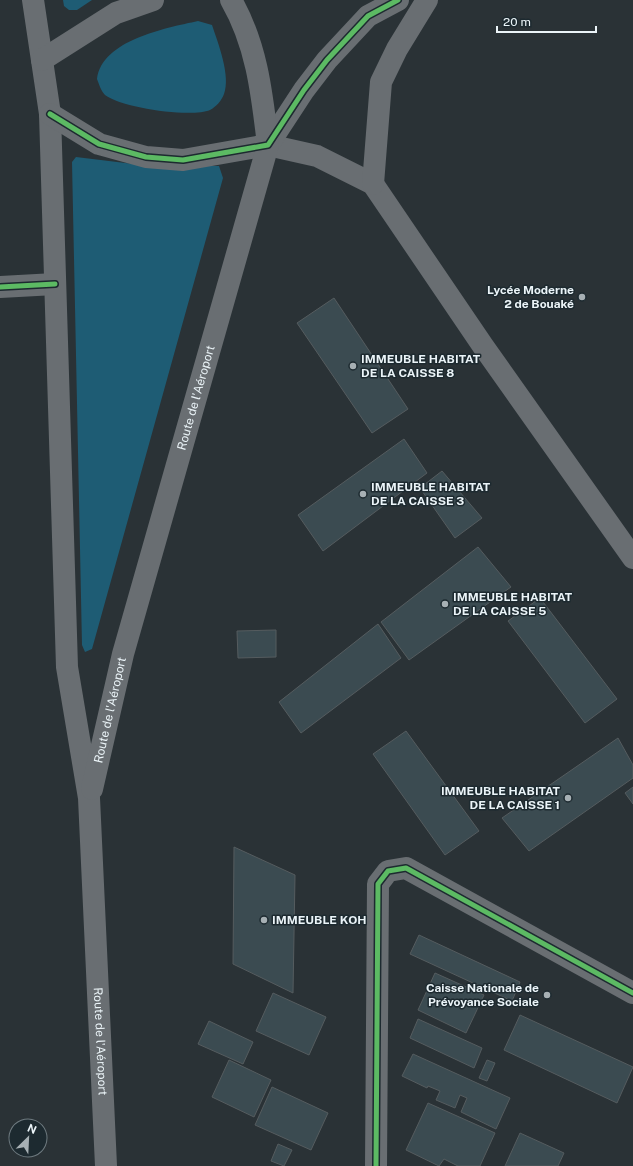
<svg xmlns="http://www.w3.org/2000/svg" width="633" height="1166" font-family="'Public Sans',sans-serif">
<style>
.green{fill:#1e5c74}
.building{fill:#3b4b51;stroke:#555c5f}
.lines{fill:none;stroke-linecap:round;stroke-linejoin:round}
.street{stroke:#696e72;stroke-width:22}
.secondary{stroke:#696e72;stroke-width:22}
.cycleway-casing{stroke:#1d2a30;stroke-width:8}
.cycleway{stroke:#5cba63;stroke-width:5}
.poi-dot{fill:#a7b0b4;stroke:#1d2a30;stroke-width:1.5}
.labels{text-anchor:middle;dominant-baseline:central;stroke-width:3;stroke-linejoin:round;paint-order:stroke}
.poi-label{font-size:12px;font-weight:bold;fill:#ebf4f8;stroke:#1d2a30;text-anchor:start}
.street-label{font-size:12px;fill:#ebf4f8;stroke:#1d2a30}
</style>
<rect width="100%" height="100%" fill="#2a3236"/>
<g class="green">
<path d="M63,0h29l-15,10h-8l-5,-4z"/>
<path d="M198,21l14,4c6,18 19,51 12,69 -2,6 -8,13 -14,16 -19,8 -88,-2 -105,-15 -4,-4 -6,-11 -8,-16 5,-39 69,-51 101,-58z"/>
<path d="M76,157l74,9h69l4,12 -131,471 -7,3 -3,-7 -10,-483z"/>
</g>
<g class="building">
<path d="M334,298l74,111 -36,24 -75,-110z"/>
<path d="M404,439l23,34 -104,78 -25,-36z"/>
<path d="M442,471l40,47 -27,20 -35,-50z"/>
<path d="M478,547l33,40 -102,73 -28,-38z"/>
<path d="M540,598l77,101 -32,24 -77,-102z"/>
<path d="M378,624l23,34 -100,75 -22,-31z"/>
<path d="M276,630v27l-38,1 -1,-27z"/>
<path d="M406,731l73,100 -34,24 -72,-101z"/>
<path d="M618,738l15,27v13l-104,73 -27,-33z"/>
<path d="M633,787v17l-8,-11z"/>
<path d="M234,847l61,28 -2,118 -60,-29z"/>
<path d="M419,935l101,47 -8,19 -102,-47z"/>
<path d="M435,973l49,22 -18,38 -48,-23z"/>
<path d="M273,993l53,24 -17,38 -53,-24z"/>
<path d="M520,1015l113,52 -16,36 -113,-53z"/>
<path d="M418,1019l64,29 -8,20 -64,-30z"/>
<path d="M209,1021l44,21 -10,22 -45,-20z"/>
<path d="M413,1054l97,44 -14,31 -35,-17 6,-14 -7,-3 -5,13 -19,-8 4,-9 -12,-5 -1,2 -25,-12z"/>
<path d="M229,1060l42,20 -17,37 -42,-20z"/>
<path d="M487,1060l8,3 -8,18 -8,-3z"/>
<path d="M272,1087l56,26 -17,37 -56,-25z"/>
<path d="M428,1103l67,30 -15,33h-22l-14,-7 -5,7 -33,-16z"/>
<path d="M520,1133l44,20 -6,13h-53z"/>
<path d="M278,1144l14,6 -8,16 -13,-5z"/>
</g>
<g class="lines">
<g class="street">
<path d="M0,287l55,-3"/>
<path d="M376,1166l2,-282 10,-13 18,-3 227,125"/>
</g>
<g class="secondary">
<path id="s1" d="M33,0l17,114 17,553 22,131 17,368"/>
<path d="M42,60l74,-47 37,-13"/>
<path d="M50,114l49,30 47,13 37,3 85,-15 49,11 56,28 110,162 150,212"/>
<path d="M268,145l36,-55 23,-30 41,-44 30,-16"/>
<path d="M373,184l8,-102 16,-33 30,-49"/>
<path id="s2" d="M92,789l31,-135 145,-509c-6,-51 -11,-100 -37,-145"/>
</g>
<defs>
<g id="cycleway">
<path d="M50,114l49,30 47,13 37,3 85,-15 36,-55 23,-30 41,-44 30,-16"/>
<path d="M0,287l55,-3"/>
<path d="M376,1166l2,-282 10,-13 18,-3 227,125"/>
</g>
</defs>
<use href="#cycleway" class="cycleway-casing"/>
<use href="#cycleway" class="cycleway"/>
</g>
<g class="poi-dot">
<circle cx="582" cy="297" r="4"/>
<circle cx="353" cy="366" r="4"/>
<circle cx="363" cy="494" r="4"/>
<circle cx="445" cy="604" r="4"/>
<circle cx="568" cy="798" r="4"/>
<circle cx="264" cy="920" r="4"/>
<circle cx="547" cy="995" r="4"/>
</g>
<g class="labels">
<g class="poi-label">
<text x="574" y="290" text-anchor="end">Lycée Moderne<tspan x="574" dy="14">2 de Bouaké</tspan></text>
<text x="361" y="359">IMMEUBLE HABITAT<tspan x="361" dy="14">DE LA CAISSE 8</tspan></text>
<text x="371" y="487">IMMEUBLE HABITAT<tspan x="371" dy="14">DE LA CAISSE 3</tspan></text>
<text x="453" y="597">IMMEUBLE HABITAT<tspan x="453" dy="14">DE LA CAISSE 5</tspan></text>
<text x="560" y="791" text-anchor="end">IMMEUBLE HABITAT<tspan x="560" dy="14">DE LA CAISSE 1</tspan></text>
<text x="272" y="920">IMMEUBLE KOH</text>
<text x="539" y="988" text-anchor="end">Caisse Nationale de<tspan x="539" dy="14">Prévoyance Sociale</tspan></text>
</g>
<g class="street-label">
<text stroke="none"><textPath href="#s2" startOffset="405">Route de l'Aéroport</textPath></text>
<text stroke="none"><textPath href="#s2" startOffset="81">Route de l'Aéroport</textPath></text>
<text stroke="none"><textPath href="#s1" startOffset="1045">Route de l'Aéroport</textPath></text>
</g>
</g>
<g transform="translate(28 1138) rotate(24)"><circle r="19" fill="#1d2a30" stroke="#6f7b80"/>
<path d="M0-3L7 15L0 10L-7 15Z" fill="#a7b0b4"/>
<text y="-6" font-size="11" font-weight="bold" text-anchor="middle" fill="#ebf4f8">N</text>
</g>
<path d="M497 26v6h99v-6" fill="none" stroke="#ebf4f8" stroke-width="2"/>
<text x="503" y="26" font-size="12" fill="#ebf4f8" stroke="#1d2a30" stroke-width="3" paint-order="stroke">20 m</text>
</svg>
